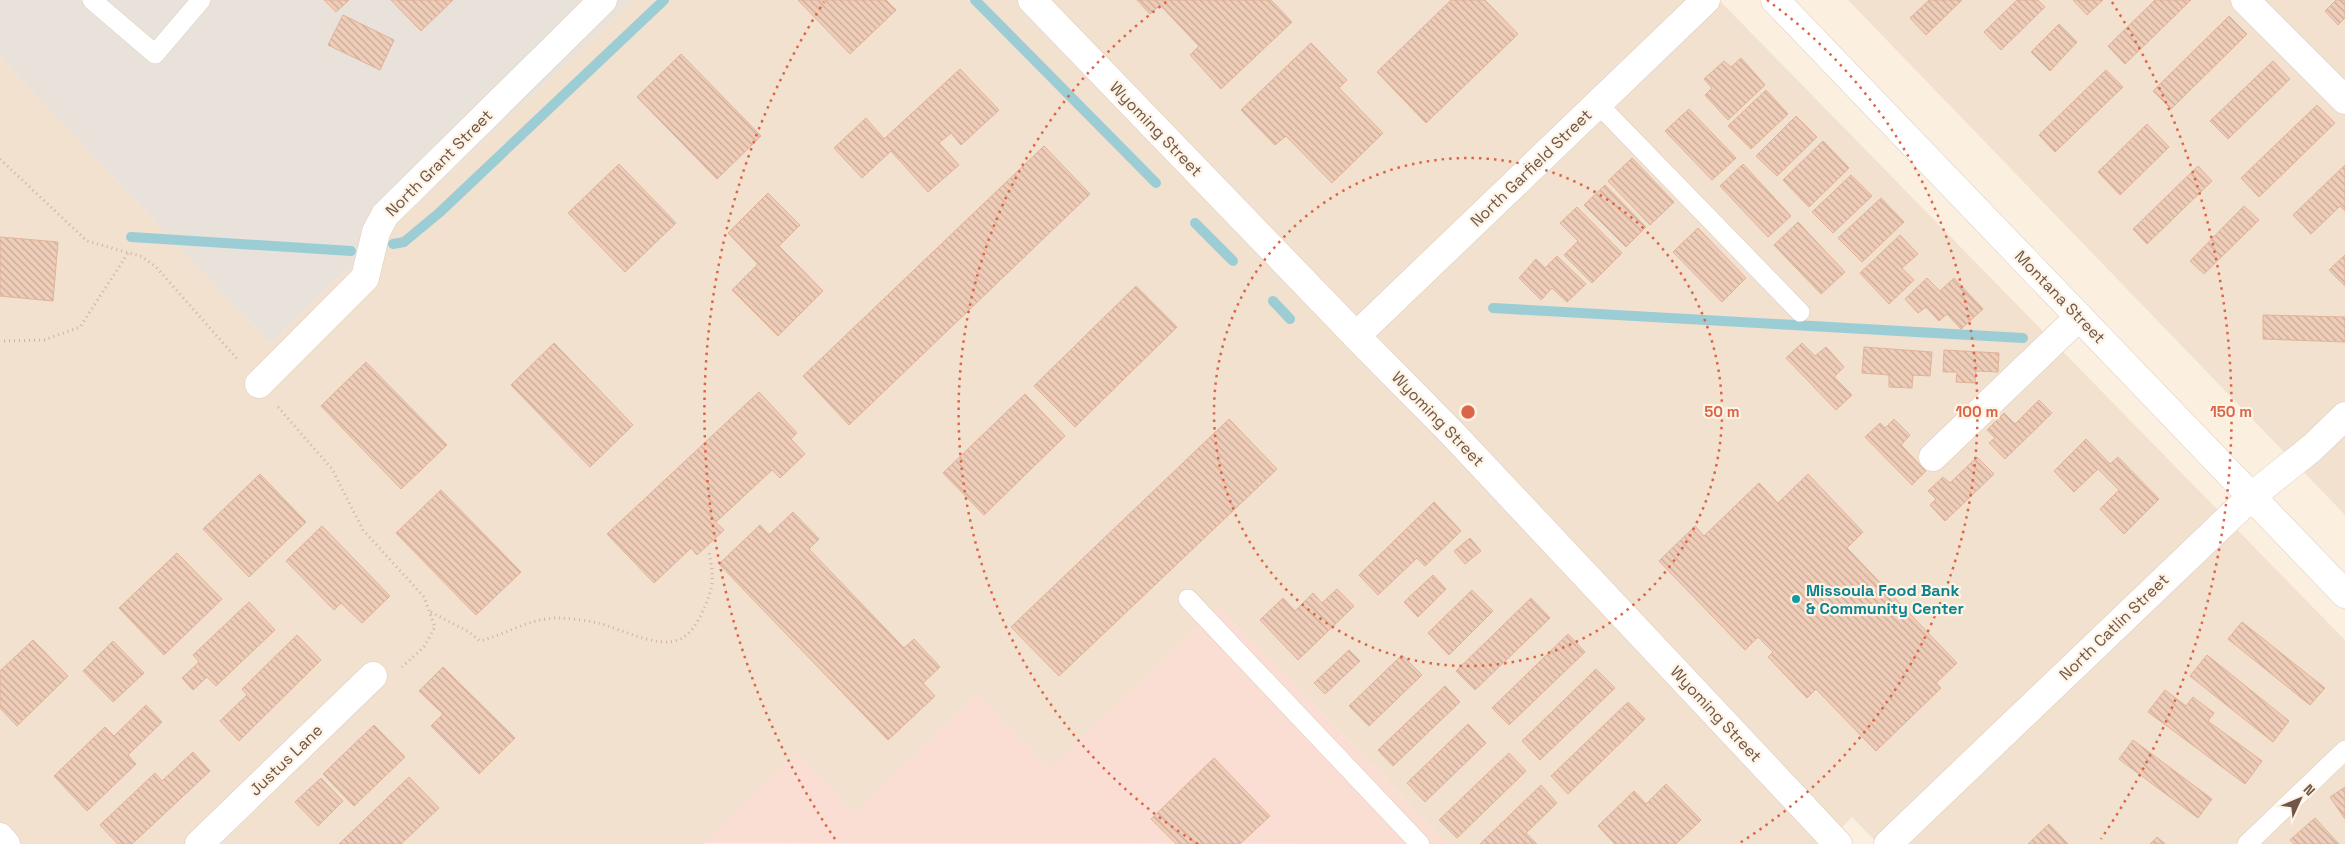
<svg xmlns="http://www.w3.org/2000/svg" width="2345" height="844" font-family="'Space Grotesk',sans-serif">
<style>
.residential{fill:#f2e1ce}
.commercial{fill:#fbded3}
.industrial{fill:#e9e2db}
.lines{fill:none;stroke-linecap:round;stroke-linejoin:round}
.stream{stroke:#9ccdd5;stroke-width:10}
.building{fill:url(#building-back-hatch);stroke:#e1b399}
.service-casing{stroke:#decbbc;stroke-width:20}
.minor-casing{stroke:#decbbc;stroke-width:29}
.path{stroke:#d3b09c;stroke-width:3;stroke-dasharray:1 4;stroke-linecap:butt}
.service{stroke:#fff;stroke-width:19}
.minor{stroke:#fff;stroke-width:28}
.ring{fill:none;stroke:#dc6548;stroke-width:2.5;stroke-dasharray:2.5 5}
.culture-dot{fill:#0f9aa8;stroke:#fef4e5;stroke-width:2}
.labels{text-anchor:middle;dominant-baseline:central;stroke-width:4.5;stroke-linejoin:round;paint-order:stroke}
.street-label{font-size:16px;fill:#705548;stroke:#fef4e5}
.culture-label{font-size:16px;font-weight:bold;fill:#0d838f;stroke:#fef4e5;text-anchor:start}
.centre{fill:#dc6548;stroke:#fef4e5;stroke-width:2.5}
.ring-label{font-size:15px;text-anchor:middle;font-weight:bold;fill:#dc6548;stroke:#fef4e5;stroke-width:4.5;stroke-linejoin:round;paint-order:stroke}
</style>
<defs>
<pattern id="building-back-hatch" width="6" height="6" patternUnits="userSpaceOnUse" patternTransform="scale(1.25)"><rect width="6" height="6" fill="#efcdb8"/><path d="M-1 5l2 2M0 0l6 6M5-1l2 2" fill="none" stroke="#c6a998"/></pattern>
</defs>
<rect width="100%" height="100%" fill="#fbf0e0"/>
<g class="residential">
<path d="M633,0h1086l626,640v204h-467l-26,-27 -26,27h-378l-229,-238 -170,164 -72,-74 -123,118 -58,-60 -92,90h-704v-787l270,286z"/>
<path d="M1848,0h497v515z"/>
</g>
<path class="commercial" d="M1219,606l229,238 -745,-1 94,-90 57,61 123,-119 72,74z"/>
<path class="industrial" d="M0,0h633l-363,343 -270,-286z"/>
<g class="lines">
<g class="stream">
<path d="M975,0l181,183"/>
<path d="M1195,223l38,38"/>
<path d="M131,237l220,14"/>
<path d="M393,244l11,-2 35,-29 225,-213"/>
<path d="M1273,301l17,18"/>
<path d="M1493,308l530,30"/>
</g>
</g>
<g class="building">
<path d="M324,0h25l-13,12z"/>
<path d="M391,0h62l-32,31z"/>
<path d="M798,0h88l10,10 -46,44z"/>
<path d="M1137,0h134l21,22 -71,67 -31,-34 9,-9 -39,-41 -10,9z"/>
<path d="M1451,0h34l33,34 -92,89 -49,-51z"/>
<path d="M1929,0h33l-36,35 -16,-17z"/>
<path d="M2017,0h21l7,7 -44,43 -17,-18z"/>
<path d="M2073,0h30l-16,15z"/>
<path d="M2155,0h36l-66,64 -17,-18z"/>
<path d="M2336,0h9v18l-7,7 -13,-14z"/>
<path d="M343,15l51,25 -14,30 -52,-25z"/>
<path d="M2229,16l18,18 -76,75 -18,-18z"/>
<path d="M2059,24l18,18 -27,29 -19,-19z"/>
<path d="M1311,43l36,37 -8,8 44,45 -51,50 -46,-47 -11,9 -34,-35z"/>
<path d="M681,54l80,82 -44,43 -80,-82z"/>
<path d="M1741,58l24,27 -37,35 -23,-25 7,-7 -8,-9 20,-18 7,6z"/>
<path d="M2273,61l17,18 -62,60 -18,-18z"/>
<path d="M960,69l39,41 -38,35 -10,-12 -12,10 20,22 -31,27 -37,-41 -29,27 -28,-30 32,-30 18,21z"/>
<path d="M2106,70l17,17 -68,65 -16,-17z"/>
<path d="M1766,90l22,24 -37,35 -23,-23z"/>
<path d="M2317,105l18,18 -76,74 -18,-19z"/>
<path d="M1689,109l47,49 -24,22 -47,-49z"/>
<path d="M1796,116l21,21 -40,39 -21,-20z"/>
<path d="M2147,124l22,23 -49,48 -22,-23z"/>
<path d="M1823,141l26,27 -40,39 -26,-27z"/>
<path d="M1044,146l46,48 -241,231 -46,-49z"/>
<path d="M1632,158l42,44 -24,23 -42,-44z"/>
<path d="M619,164l57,59 -51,49 -57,-59z"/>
<path d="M1743,164l48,52 -23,21 -48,-51z"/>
<path d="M2345,165v46l-5,-5 -29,28 -18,-19z"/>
<path d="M2198,166l14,15 -65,63 -14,-15z"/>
<path d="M1851,175l21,21 -39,37 -21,-21z"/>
<path d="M1605,185l41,42 -20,20 -42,-42z"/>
<path d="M768,193l32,32 -21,21 44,45 -45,45 -46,-46 26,-26 -30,-31z"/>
<path d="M1881,198l23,24 -42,40 -24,-24z"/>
<path d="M2244,206l15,14 -55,54 -14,-13z"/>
<path d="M1577,207l45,46 -30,30 -28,-28 14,-14 -18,-18z"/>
<path d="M1798,222l47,50 -24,22 -47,-49z"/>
<path d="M1698,228l48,50 -24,24 -49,-50z"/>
<path d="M1900,235l18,19 -16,14 12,12 -25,24 -29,-31z"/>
<path d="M0,237l58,5 -5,59 -53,-5z"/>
<path d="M2345,255v31l-16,-16z"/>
<path d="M1557,256l29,28 -19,18 -15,-14 -11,12 -22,-22 17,-19 9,9z"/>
<path d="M1927,278l13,13 14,-13 29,31 -22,20 -14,-15 -8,7 -13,-14 -8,6 -13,-14z"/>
<path d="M1136,286l41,41 -102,100 -41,-41z"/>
<path d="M2263,315l82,2v25l-82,-3z"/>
<path d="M554,343l79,82 -43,42 -79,-82z"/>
<path d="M1802,343l13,13 11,-9 18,20 -10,10 18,18 -16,15 -50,-52z"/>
<path d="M1864,347l68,5 -2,24 -17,-1 -1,13 -23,-1v-12l-27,-2z"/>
<path d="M1944,350l55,3 -1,19 -22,-1 -1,12 -19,-1 1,-10h-14z"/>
<path d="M366,362l81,83 -46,44 -80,-83z"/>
<path d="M759,392l38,41 -6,6 14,15 -25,24 -8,-8 -56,52 8,8 -27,25 -6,-7 -37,35 -47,-49z"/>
<path d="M1025,394l40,42 -81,79 -41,-42z"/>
<path d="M2039,400l13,13 -47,46 -16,-16 6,-5 -8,-8 17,-17 11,11z"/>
<path d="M1229,419l48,50 -218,207 -48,-49z"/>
<path d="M1894,419l16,16 -9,10 25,26 -14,14 -47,-48 15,-14 5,5z"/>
<path d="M2086,439l24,25 8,-7 41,42 -35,35 -24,-25 19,-19 -21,-21 -24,23 -20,-21z"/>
<path d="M1977,457l17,17 -49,47 -15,-16 6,-6 -8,-8 15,-14 7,6z"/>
<path d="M260,474l46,48 -57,55 -46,-48z"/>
<path d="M1808,474l55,58 -16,16 110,115 -21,20 5,5 -65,63 -60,-62 -9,9 -39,-41 5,-5 -15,-15 -13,13 -86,-89 36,-35 9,10 55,-53 19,20z"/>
<path d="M441,490l80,82 -45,43 -80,-82z"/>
<path d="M1434,502l27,29 -36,35 -8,-8 -39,37 -19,-20z"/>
<path d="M793,512l26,27 -10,10 95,99 10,-9 26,28 -17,16 12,13 -47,44 -169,-176 41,-39 9,10z"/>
<path d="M322,526l68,70 -28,27 -21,-20 -7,7 -48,-49z"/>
<path d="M1470,538l11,13 -16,13 -11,-13z"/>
<path d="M177,553l45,46 -58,56 -45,-47z"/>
<path d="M1433,575l13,14 -28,28 -14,-15z"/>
<path d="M1337,589l17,17 -56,54 -38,-40 23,-22 12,13 18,-18 9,10z"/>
<path d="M1472,590l21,21 -44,44 -21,-22z"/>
<path d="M1531,598l19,20 -75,72 -19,-19z"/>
<path d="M249,602l26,28 -59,56 -9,-9 -14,13 -11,-12 17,-16 -6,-7z"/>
<path d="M2242,622l83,66 -15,17 -82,-66z"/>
<path d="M1568,634l17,18 -76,73 -17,-17z"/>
<path d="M297,635l24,25 -82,81 -19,-20 27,-26 -5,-6z"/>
<path d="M33,640l35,36 -51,50 -17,-18v-37z"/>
<path d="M113,641l31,32 -31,29 -30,-31z"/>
<path d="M1349,650l11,11 -35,33 -11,-11z"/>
<path d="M1402,655l20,20 -53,51 -20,-20z"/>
<path d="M2207,655l82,66 -16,21 -83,-66z"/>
<path d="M443,667l72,71 -36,36 -48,-48 12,-12 -24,-23z"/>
<path d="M1596,669l19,19 -75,72 -18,-19z"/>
<path d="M1445,686l15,16 -67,64 -15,-16z"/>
<path d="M2165,690l21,16 7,-9 21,16 -6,8 54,40 -17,23 -97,-72z"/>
<path d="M1628,702l17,17 -77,75 -17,-18z"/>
<path d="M146,705l16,17 -34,33 8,9 -49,47 -33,-35 51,-49 9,9z"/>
<path d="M1468,724l18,19 -61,59 -18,-19z"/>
<path d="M374,725l31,32 -51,49 -31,-32z"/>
<path d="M2133,740l79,59 -14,19 -79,-59z"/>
<path d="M193,752l17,19 -78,73h-14l-18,-19 55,-52 7,8z"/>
<path d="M1509,753l17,18 -69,67 -18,-18z"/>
<path d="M1214,758l56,58 -30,28h-64l-25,-25z"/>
<path d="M409,777l30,31 -38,36h-62z"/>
<path d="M321,778l22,23 -25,25 -23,-24z"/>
<path d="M1666,784l35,36 -25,24h-61l-17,-18 36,-35 12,13z"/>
<path d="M1541,785l16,18 -31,30 11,11h-57z"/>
<path d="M2345,787v32l-15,-22z"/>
<path d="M2315,818l24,26h-45l-4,-4z"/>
<path d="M2049,824l19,20h-40z"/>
<path d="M2157,837l8,7h-15z"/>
</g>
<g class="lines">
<defs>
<g id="service">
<path d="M92,0l63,54 46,-54"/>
<path d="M1598,104l202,208"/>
<path d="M1188,599l232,245"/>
<path d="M2247,844l98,-94"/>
</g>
<g id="minor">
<path d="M1032,0l331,343 88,89 387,412"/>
<path d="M1775,0l570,594"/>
<path d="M2245,0l100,100"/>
<path d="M1356,336l350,-336"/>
<path d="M259,384l106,-106 11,-46 9,-17 218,-215"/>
<path d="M1933,457l146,-140"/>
<path d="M0,837l6,7"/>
<path d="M199,844l174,-168"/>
<path d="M1888,844l364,-348 61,-49 32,-31"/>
</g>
</defs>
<use href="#service" class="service-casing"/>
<use href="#minor" class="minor-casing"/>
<g class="path">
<path d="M0,159l87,82 56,16 13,10 82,93"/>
<path d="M4,341l40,-1 36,-13 48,-74"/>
<path d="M278,407l54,62 31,61 61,67 11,30 -11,20 -22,20"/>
<path d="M431,612l38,20 11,9c26,-7 48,-22 76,-23 13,0 29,2 42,5 24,6 57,25 80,17 11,-4 18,-15 23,-25 12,-25 14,-35 8,-62"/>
</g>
<use href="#service" class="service"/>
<use href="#minor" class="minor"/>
</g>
<g class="ring">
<circle cx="1468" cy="412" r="254"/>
<path d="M1198 844A509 509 0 0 1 1169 0M1767 0A509 509 0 0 1 1738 844"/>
<path d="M835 839A763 763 0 0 1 824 2M2112 2A763 763 0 0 1 2101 839"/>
</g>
<circle class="culture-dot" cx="1796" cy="599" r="5"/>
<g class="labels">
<g class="street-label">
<text transform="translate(1156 129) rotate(46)">Wyoming Street</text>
<text transform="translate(439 163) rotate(-45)">North Grant Street</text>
<text transform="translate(1531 168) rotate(-44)">North Garfield Street</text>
<text transform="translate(2060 297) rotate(46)">Montana Street</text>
<text transform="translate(1438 419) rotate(46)">Wyoming Street</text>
<text transform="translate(2114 627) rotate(-44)">North Catlin Street</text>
<text transform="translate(1716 714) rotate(47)">Wyoming Street</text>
<text transform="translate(286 760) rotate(-44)">Justus Lane</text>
</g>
<g class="culture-label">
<text x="1806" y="590">Missoula Food Bank<tspan x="1806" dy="18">&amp; Community Center</tspan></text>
</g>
</g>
<circle cx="1468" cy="412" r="8" class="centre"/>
<g class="ring-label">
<text x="1722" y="417">50 m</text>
<text x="1977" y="417">100 m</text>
<text x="2231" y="417">150 m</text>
</g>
<g transform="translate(2300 799) rotate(46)" stroke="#fef4e5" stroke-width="4" paint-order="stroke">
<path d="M0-4L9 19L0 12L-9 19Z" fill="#705548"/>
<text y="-8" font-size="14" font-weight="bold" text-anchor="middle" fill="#705548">N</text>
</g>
</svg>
